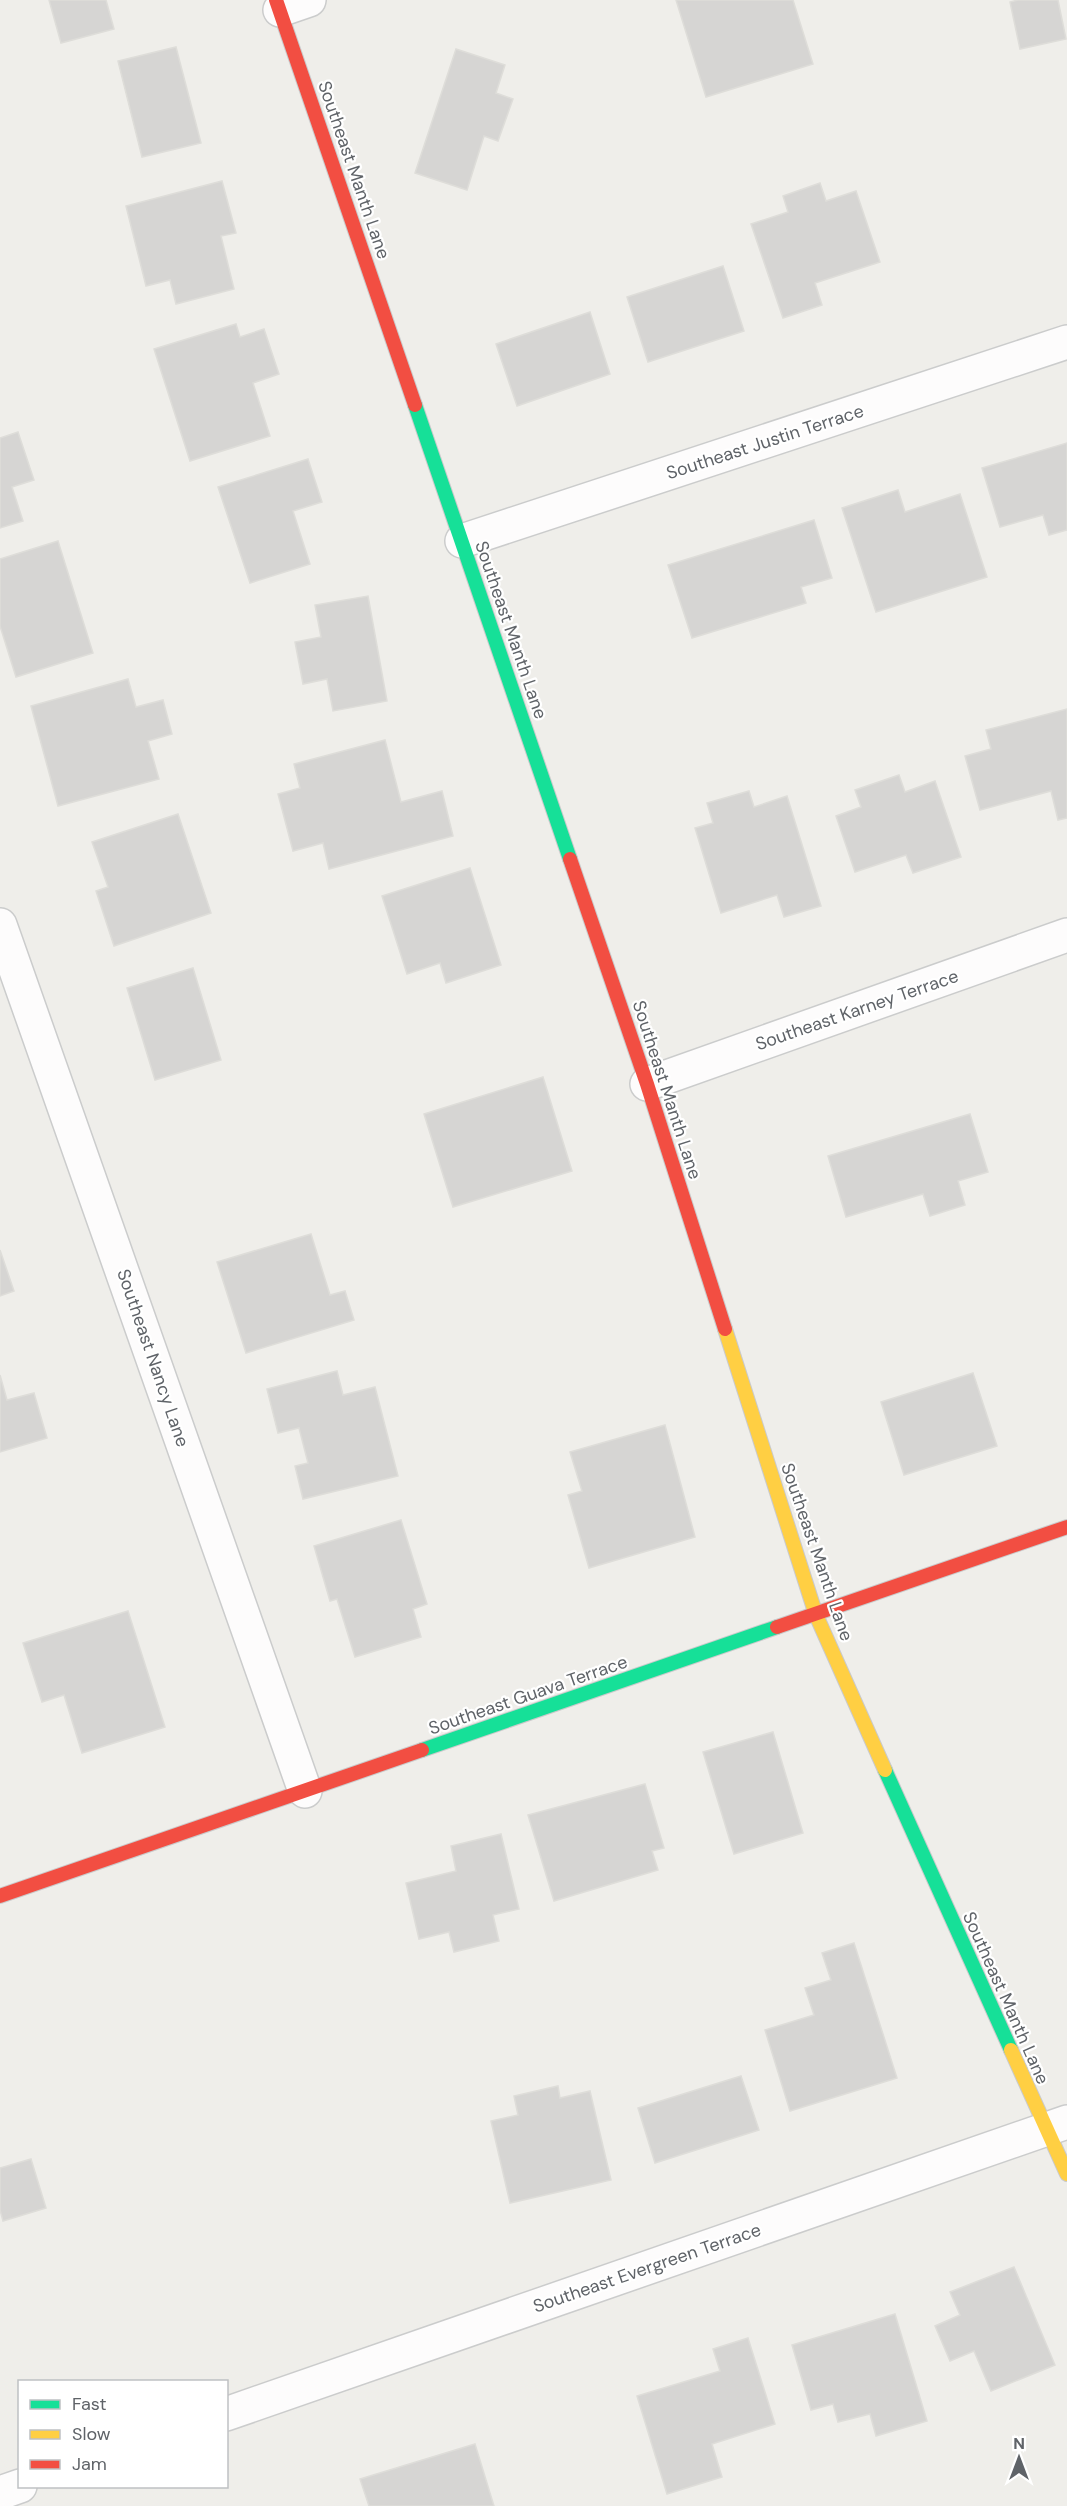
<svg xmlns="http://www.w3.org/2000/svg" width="1067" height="2506" font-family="'DM Sans',sans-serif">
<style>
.building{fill:#d6d5d3;stroke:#deddd9;stroke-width:1.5}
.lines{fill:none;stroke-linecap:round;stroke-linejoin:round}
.street-casing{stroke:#cbcccc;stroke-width:36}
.fast-casing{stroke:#cacacb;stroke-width:16}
.slow-casing{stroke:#cacacb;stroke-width:16}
.jam-casing{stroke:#cacacb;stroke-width:16}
.street{stroke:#fdfcfc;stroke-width:33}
.fast{stroke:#16e098;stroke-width:14}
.slow{stroke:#ffcf43;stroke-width:14}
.jam{stroke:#f24e42;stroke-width:14}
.labels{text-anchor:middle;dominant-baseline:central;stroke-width:4.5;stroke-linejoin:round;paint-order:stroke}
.street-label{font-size:18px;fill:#5f6368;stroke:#fff}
</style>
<rect width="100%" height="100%" fill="#efeeea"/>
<g class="building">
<path d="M49,0h57l8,29 -53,14z"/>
<path d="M676,0h117l20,64 -107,33z"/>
<path d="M1018,0h40l8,39 -46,10 -10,-47z"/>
<path d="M176,47l25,96 -59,14 -24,-96z"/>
<path d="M456,49l49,16 -9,28 17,6 -15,42 -14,-5 -17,54 -52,-17z"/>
<path d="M222,181l14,52 -15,3 13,53 -58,15 -6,-24 -24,6 -20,-80z"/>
<path d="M820,183l6,18 30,-10 24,71 -65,21 7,22 -39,13 -32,-94 37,-12 -5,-16z"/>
<path d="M723,266l21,65 -96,31 -21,-65z"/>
<path d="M590,312l20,62 -93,32 -21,-62z"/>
<path d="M236,324l4,13 24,-8 15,45 -26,9 17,53 -80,25 -36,-112z"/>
<path d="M18,432l16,48 -22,7 11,34 -23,7v-90z"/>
<path d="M1067,443v87l-18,5 -6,-20 -43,12 -18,-59z"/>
<path d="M308,459l14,43 -29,9 17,53 -60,19 -32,-96z"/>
<path d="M898,490l7,22 55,-18 27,83 -111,35 -34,-104z"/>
<path d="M814,520l18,58 -31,9 5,16 -114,35 -24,-73z"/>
<path d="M58,541l35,112 -77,24 -16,-51v-67z"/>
<path d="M368,596l19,105 -54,10 -6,-32 -24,5 -8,-42 26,-5 -6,-32z"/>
<path d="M128,679l8,28 27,-7 9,34 -24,7 11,38 -101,27 -27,-100z"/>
<path d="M1067,709v109l-9,2 -7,-29 -71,19 -15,-54 26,-7 -5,-19z"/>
<path d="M385,740l16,62 41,-11 11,45 -124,33 -6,-26 -30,8 -15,-57 22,-6 -6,-24z"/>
<path d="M899,775l6,17 30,-11 26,76 -48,16 -7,-18 -51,17 -19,-56 25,-9 -6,-17z"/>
<path d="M749,791l5,16 33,-11 34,110 -37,11 -7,-22 -56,18 -26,-85 18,-5 -6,-20z"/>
<path d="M178,814l33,99 -97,33 -18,-55 12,-4 -16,-45z"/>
<path d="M470,868l31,97 -55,18 -6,-20 -33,11 -25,-78z"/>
<path d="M193,968l28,92 -66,20 -28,-92z"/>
<path d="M543,1077l29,94 -119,36 -29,-93z"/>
<path d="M970,1114l18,58 -30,9 7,24 -35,11 -7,-22 -77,23 -18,-61z"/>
<path d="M311,1234l19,61 15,-4 9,29 -108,33 -29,-91z"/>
<path d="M0,1250l14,41 -14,5z"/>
<path d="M337,1371l6,24 32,-8 23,89 -95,23 -8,-33 13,-3 -9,-35 -21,5 -11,-44z"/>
<path d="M973,1373l24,73 -93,29 -23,-73z"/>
<path d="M0,1375l7,25 27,-7 13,45 -47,14z"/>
<path d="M665,1425l30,112 -106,31 -21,-73 14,-4 -12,-39z"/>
<path d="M401,1520l26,84 -14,5 8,28 -66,20 -18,-58 -7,2 -16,-55z"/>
<path d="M128,1611l37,116 -83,26 -18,-58 -22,7 -19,-59z"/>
<path d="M773,1732l30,101 -69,21 -31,-102z"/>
<path d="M645,1784l19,64 -12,3 6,19 -104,31 -26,-86z"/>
<path d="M501,1834l18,75 -26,6 6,26 -45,11 -5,-20 -30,7 -13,-56 50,-12 -5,-25z"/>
<path d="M854,1943l43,135 -107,33 -25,-81 49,-15 -9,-27 26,-8 -9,-27z"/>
<path d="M741,2076l18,54 -104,33 -17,-55z"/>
<path d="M558,2086l2,12 30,-7 21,89 -101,23 -19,-82 27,-6 -4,-19z"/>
<path d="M31,2159l15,49 -43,13 -3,-11v-42z"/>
<path d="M1014,2267l41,98 -64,26 -17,-40 -24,10 -15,-35 25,-11 -10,-23z"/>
<path d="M895,2314l32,107 -51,15 -6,-22 -32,8 -5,-18 -22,6 -19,-65z"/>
<path d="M748,2338l27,86 -63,20 10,33 -55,17 -30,-98 83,-25 -7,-22z"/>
<path d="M475,2444l19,62h-125l-9,-27z"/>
</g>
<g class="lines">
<defs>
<g id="street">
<path d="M280,10l29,-10"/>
<path d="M462,541l605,-199"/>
<path d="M0,925l305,866"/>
<path d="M647,1084l420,-149"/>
<path d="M226,2414l841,-292"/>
<path d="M0,2493l20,-7"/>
</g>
<g id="fast">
<path d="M415,405l155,454"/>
<path d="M422,1750l355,-123"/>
<path d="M885,1770l126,280"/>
</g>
<g id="slow">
<path d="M725,1329l91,286 69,155"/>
<path d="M1011,2050l56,124"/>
</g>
<g id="jam">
<path d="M276,0l139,405"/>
<path d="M570,859l77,225 78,245"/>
<path d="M777,1627l290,-100"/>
<path d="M0,1896l422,-146"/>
</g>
</defs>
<use href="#street" class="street-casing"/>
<use href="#fast" class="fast-casing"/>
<use href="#slow" class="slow-casing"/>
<use href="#jam" class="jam-casing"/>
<use href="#street" class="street"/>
<use href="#fast" class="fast"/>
<use href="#slow" class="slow"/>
<use href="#jam" class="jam"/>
</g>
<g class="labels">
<g class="street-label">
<text transform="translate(354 170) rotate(71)">Southeast Manth Lane</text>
<text transform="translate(765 442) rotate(-18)">Southeast Justin Terrace</text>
<text transform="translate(511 630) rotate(71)">Southeast Manth Lane</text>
<text transform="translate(857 1010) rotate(-19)">Southeast Karney Terrace</text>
<text transform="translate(667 1090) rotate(72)">Southeast Manth Lane</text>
<text transform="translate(153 1358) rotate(71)">Southeast Nancy Lane</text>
<text transform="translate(817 1552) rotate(71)">Southeast Manth Lane</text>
<text transform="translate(528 1695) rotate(-19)">Southeast Guava Terrace</text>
<text transform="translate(1006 1998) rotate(66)">Southeast Manth Lane</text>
<text transform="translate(647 2268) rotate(-19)">Southeast Evergreen Terrace</text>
</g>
</g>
<rect x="18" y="2380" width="210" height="108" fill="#ffffff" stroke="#bfc1c3" stroke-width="1.5"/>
<rect x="30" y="2400" width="30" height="9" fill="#16e098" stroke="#bfc1c3" stroke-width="1.5"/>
<text x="72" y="2410" font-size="18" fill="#5f6368">Fast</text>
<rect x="30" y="2430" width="30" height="9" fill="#ffcf43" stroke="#bfc1c3" stroke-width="1.5"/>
<text x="72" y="2440" font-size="18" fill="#5f6368">Slow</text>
<rect x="30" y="2460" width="30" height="9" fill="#f24e42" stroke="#bfc1c3" stroke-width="1.5"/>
<text x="72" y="2470" font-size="18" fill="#5f6368">Jam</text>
<g transform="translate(1019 2458)" stroke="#ffffff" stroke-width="4.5" paint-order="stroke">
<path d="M0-4.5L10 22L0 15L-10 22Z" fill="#5f6368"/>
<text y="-9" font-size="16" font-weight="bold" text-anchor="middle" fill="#5f6368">N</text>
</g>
</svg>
